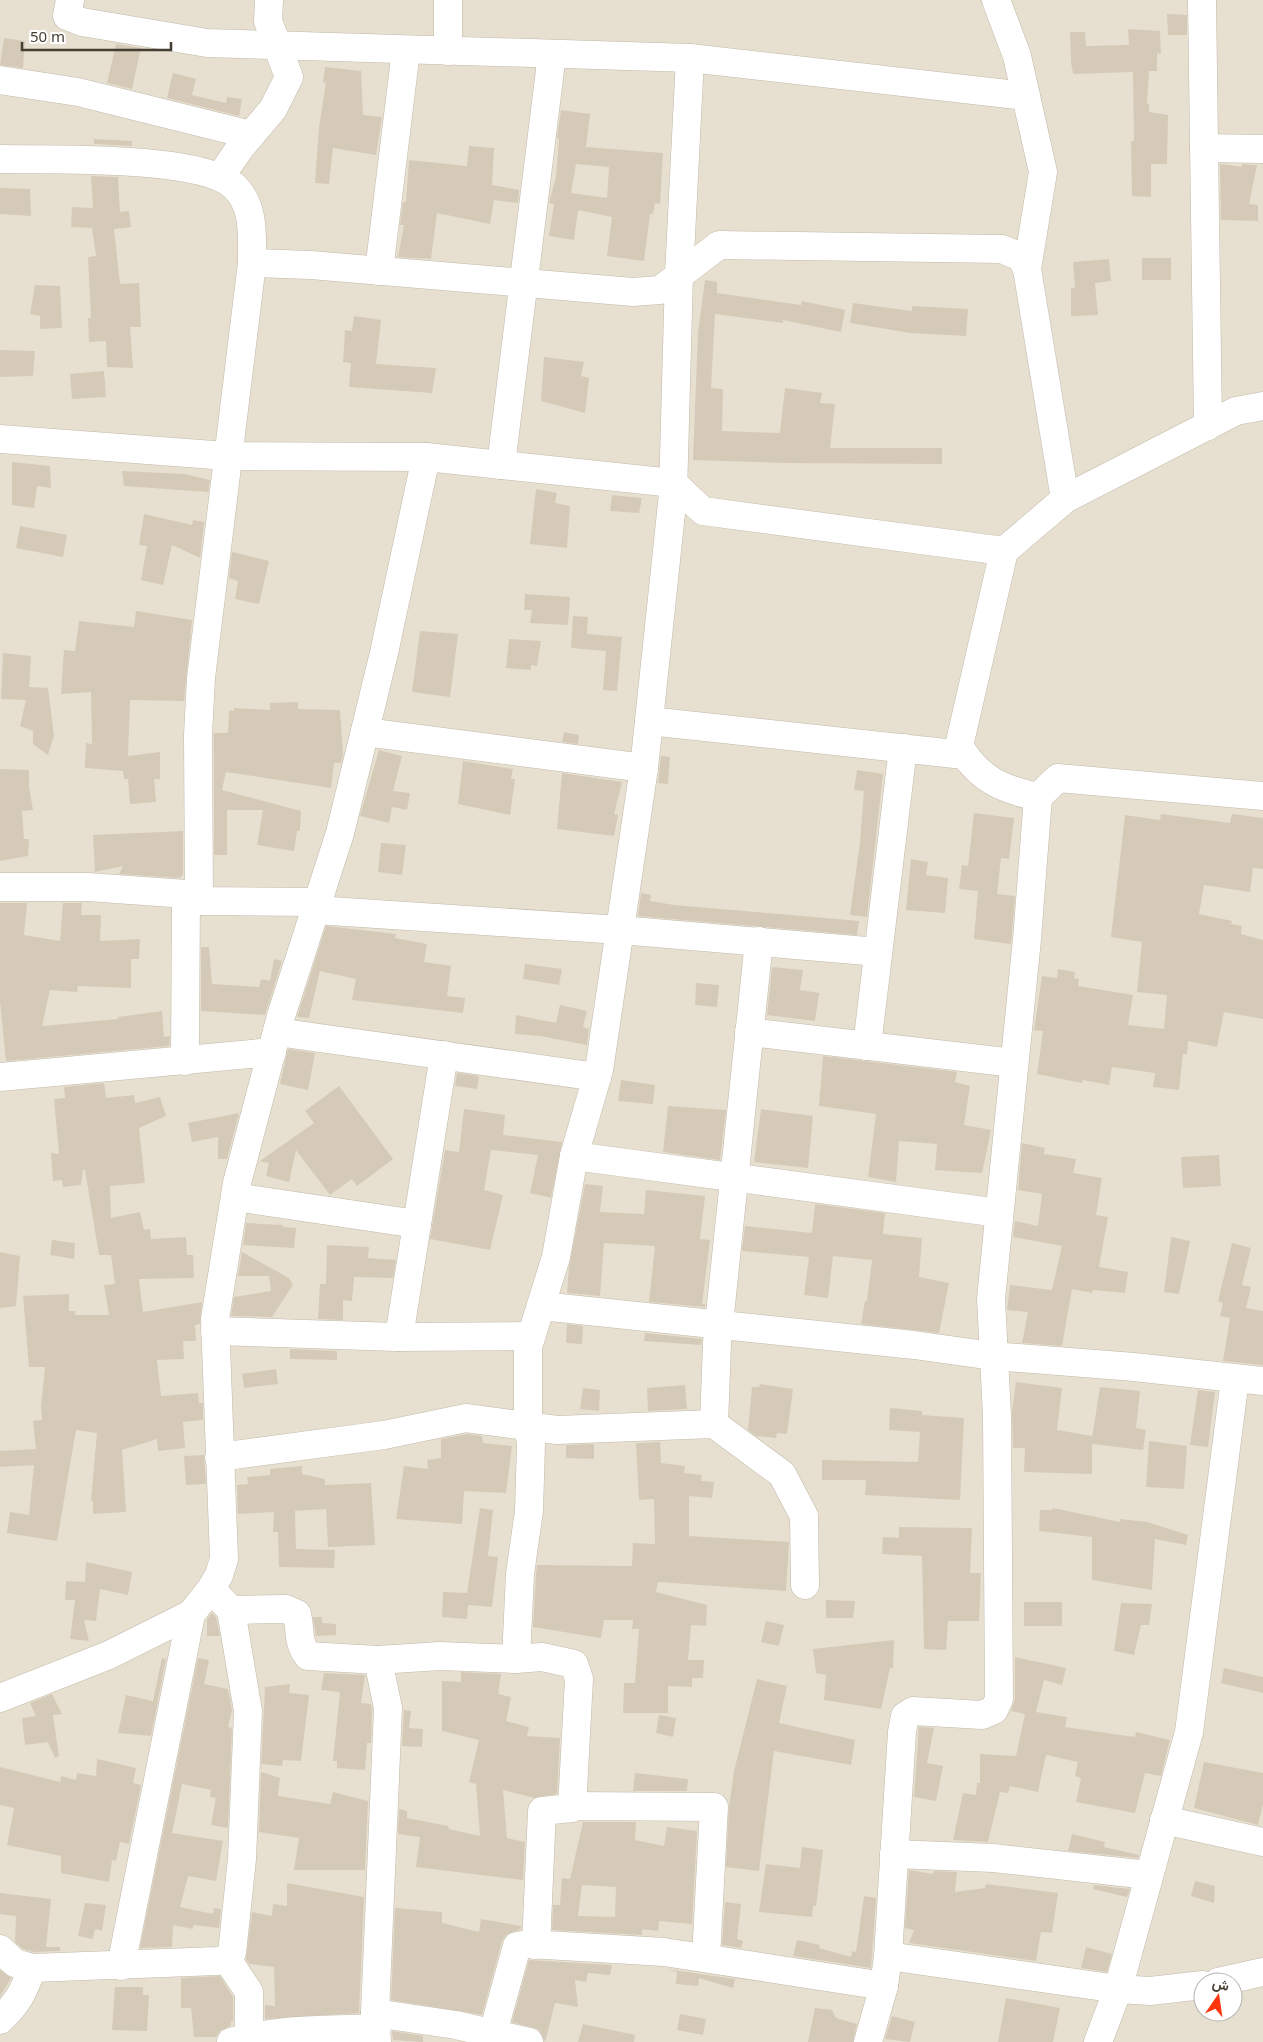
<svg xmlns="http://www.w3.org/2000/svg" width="1263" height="2042" font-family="'Noto Sans',Vazirmatn,sans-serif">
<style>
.residential{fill:#e7e0d1;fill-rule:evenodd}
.building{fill:#d5cab8;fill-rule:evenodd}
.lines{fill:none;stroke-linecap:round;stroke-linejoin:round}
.minor-casing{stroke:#c1b9a8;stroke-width:29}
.minor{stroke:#fff;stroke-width:28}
</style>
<rect width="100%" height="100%" fill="#f3eee3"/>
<path class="residential" d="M0,0h1263v2042h-1263zM1203,1982h30v30h-30z"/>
<g class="building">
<path d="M1167,14l20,1v20h-19z"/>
<path d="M1128,29l32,2 1,23 -4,-1v18h-8l-2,33h2v8l19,3 -1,49h-16v33l-19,-1 -1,-55h3l-1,-69 -60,2 -2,-12 -1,-30h15l1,14 43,-1z"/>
<path d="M4,38l21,3 -2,27 -23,-3z"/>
<path d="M116,44l25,4 -9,41 -25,-6z"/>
<path d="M325,67l36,4 2,44 19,2 -6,38 -43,-7 -4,36 -14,-1 4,-56 7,-44 -3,-1z"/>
<path d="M173,73l23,6 -4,16 34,8 1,-6 15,2 -3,17 -72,-18z"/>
<path d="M561,110l29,4 -4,33 77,6 -3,51 -5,-1 -2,11h-3l-6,47 -37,-5 5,-39 -34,-7 -4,30 -25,-4 5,-32 -5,-1 7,-26 3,-38 -2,-1zM576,164l33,3 -2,31 -36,-5z"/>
<path d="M94,139l38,2v5l-38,-2z"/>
<path d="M469,146l25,2 -2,37 27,5 -1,13 -24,-3 -4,24 -53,-11 -6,46 -33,-2 6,-32h-4l3,-23h3l3,-42 58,6z"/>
<path d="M1220,164l22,3v-3l15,1 -8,39 9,1v16l-37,-1z"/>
<path d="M91,176l27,1 2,35 9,-1 2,16 -17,2 6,55 19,-1 2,44h-11l3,41 -26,-1 -1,-26 -17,1 -1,-24h3l-3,-61 8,-1 -4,-28 -21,-1 1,-20 21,1z"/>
<path d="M0,188l30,1 1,27 -31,-2z"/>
<rect x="1142" y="258" width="29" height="22"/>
<path d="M1109,259l2,22 -16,2 3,32 -27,1v-28h4l-2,-26z"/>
<path d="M705,280l12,2v11l84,12 1,-4 43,9 -4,22 -58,-12v3l-68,-9 -4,74 12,1 -1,42 58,2 5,-45 37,5 -2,10 15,1 -5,44h112v16l-156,-1 -93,-3 5,-128z"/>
<path d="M35,285l25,1 2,42 -22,1v-13l-10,-2z"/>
<path d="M853,303l59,8v-5l56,3 -2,27 -56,-3 -60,-10z"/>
<path d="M354,316l27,4 -5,44 60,4 -4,25 -83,-6 2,-24 -8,-1 2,-32 7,1z"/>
<path d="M0,350l35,1 -2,25 -33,1z"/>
<path d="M544,357l40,5 -3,14 8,2 -4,35 -44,-12z"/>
<path d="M104,371l2,26 -34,2 -2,-25z"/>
<path d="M12,462l38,4 1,22 -14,-2 -3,22 -22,-3z"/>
<path d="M122,471l63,3 25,6 -2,12 -84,-6z"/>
<path d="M536,489l21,4 -2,10 15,3 -3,42 -37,-4z"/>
<path d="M612,495l30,3 -3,15 -29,-2z"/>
<path d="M144,514l48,11 1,-5 11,2 -4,36 -28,-13 -9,40 -22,-5 6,-34 -8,-1z"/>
<path d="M20,526l47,9 -4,22 -47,-9z"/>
<path d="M232,552l37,9 -10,43 -24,-5 3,-18 -9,-3z"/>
<path d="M525,594l45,3 -2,28 -38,-2 2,-13h-8z"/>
<path d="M136,611l56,9 -8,81 -54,-1 -2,56 32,-4v27h-6l2,23 -26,2 -2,-25h-4l-1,-8 -38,-3 1,-25 6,1 -1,-52 -30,2 3,-44 11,1 4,-30 55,6z"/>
<path d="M573,616l15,1 -1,17 35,3 -5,54 -14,-1 3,-39 -35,-3z"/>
<path d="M420,631l38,3 -8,63 -38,-5z"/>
<path d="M509,639l32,2 -4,25 -6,-1v5l-25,-2z"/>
<path d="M3,653l28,3 -2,31 19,1 6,48 -6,19 -15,-11v-13l-13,-5 6,-26 -25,-1z"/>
<path d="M298,702v7l42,1 3,46 -2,7h-7l-3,25 -105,-16 -4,18 79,21 -1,20h-3l-3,20 -37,-6 6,-35h-36v45h-13v-122h14l1,-23 5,1v-3l36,2v-7z"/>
<path d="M564,732l15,3 -1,9 -16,-2z"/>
<path d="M379,750l23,6 -9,35 17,2 -3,17 -15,-3 -3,16 -29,-7z"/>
<path d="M661,756l9,1 -2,27 -10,-1z"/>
<path d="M463,761l50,8 -2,10h4l-5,36 -52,-11z"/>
<path d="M0,769l29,1v17l4,23 -11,1 2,28h5l-1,17 -28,5z"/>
<path d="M857,770l26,4 -16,143 -17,-2 10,-73 4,-51 -10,-1z"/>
<path d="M562,773l60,9 -8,32 4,1 -4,21 -57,-7z"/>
<path d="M974,813l40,5 -5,41 -8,-1 -4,36 18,2 -4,48 -37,-5 4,-48 -19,-2 3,-24 6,1z"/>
<path d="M1161,814l69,9 2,-9 31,4v51l-10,-1 -3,24 -46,-7 -5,29 33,7 -1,3 11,2 -1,8 22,6v79l-39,-7 -7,35 -29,-6 -1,13h-4l-4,36 -26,-3 2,-14 -43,-6 -3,18 -26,-5 -1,3 -45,-9 6,-43 -9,-1 8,-54 15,2 1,-9 17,3 -1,6 5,1 -1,7 55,9 -5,30 36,4 3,-34 -30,-3 5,-50 -31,-5 14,-122 35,5z"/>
<path d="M183,831v43l-3,4 -61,-4 4,-8 -28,6 -2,-37z"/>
<path d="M381,843l25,2 -4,30 -24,-3z"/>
<path d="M911,859l17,3 -2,13 22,3 -3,35 -39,-3z"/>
<path d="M641,893l10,2 -1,6 24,4 185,16 -2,14 -219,-19z"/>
<path d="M0,903h27l-3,32 36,6 3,-38h19l-1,12h20l-1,26 40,-2 -1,20h-8v29l-53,-2 -1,6 -27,-2 -8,36 76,-7v-2l44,-6 2,26 6,-1 -1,10 -163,15 -6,-60z"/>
<path d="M326,926l70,8 -1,4 32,6 -3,18 27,4 -4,30 18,2 -2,15 -111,-13 4,-21 -36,-8 -11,47 -12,-1z"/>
<path d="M201,947h8l3,37 47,3 2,-8 9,2 4,-22 8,2 -17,54 -64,-4z"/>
<path d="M525,964l37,5 -3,16 -36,-6z"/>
<path d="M772,967l31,3 -3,20 19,3 -4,28 -48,-6z"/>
<path d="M696,983l23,2 -2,22 -22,-2z"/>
<path d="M560,1005l27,6 -4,16 6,2 -2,16 -47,-9 -25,-2 1,-19 40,8z"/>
<path d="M288,1049l27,4 -7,37 -28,-6z"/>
<path d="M823,1056l134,16 -2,10 15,4 -6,39 27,5 -9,43 -47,-3 2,-26 -38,-3 -3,41 -28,-5 8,-63 -57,-8z"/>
<path d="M457,1073l22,3 -2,13 -22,-3z"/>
<path d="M621,1080l34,5 -2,19 -35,-3z"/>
<path d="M104,1083l2,15 28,-3 1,8 25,-6 6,19 -27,12 6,55 -35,3 1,32 29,-6 4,18 6,-1 1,10 35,-2 1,18h6l1,23 -55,1 4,33 59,-10 -2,22 -5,1 1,16h-13l1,18 -27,1 4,36 37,-3 1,10h4v17l-20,2 2,26 -27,3 -1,-12 -35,11 4,62 -33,2v-13h-2l6,-68 -21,-3 -19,111 -50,-8 3,-21 19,3 5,-50 -34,2v-16l36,-2 -3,-28 9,-1 -1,-14 4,-39h-16l-6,-71 46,-2v17h6v4h34l-5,-30 11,-1 -4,-29h-12l-14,-85h-2l-2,15 -18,2 -1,-7 -9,1 -2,-28 8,1 -5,-55 11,-1 -1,-11z"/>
<path d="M339,1086l54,73 -36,27 -5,-7 -22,16 -34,-45 -7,32 -23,-6 3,-13 -9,-2 54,-38 -9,-12z"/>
<path d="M668,1106l58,4 -6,50 -57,-8z"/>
<path d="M464,1109l41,6 -2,20 59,7 -11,56 -21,-5 8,-38 -47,-5 -7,40 19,5 -13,55 -60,-11 15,-89 14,2z"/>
<path d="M761,1109l52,7 -5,52 -54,-6z"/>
<path d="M239,1113l-12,46h-9v-22l-26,5 -4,-19z"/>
<path d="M1022,1143l23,5 -1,6 32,5 -3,14 29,5 -6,37 12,2 -9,50 29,5 -3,21 -32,-3 -1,3 -20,-4 -10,57 -40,-3 6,-31 -21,-2 3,-25 42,5 10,-44 -49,-9 2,-16 23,5 4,-32 -24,-4z"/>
<path d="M1219,1155l2,31 -38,2 -2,-31z"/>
<path d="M585,1184l18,2 -3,26 44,2 2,-24 59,6 -5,43 10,1 -8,64h3v3l-56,-5 6,-56 -51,-3 -4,53 -33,-3 2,-26z"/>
<path d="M815,1204l70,9 -2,21 39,4 -3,39 30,6 -10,50 -78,-9 4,-23h2l5,-41 -39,-4 -5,42 -24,-3 5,-38 -67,-6 3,-25 67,7z"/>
<path d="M246,1223l37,2v2l13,1 -2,20 -51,-3z"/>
<path d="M1171,1237l19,4 -11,53 -15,-2z"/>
<path d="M52,1240l23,3 -1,16 -24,-4z"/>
<path d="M1232,1243l19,5 -9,37 9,2 -5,21 17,3v54l-40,-4 7,-43 -10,-2 3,-13 -5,-2z"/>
<path d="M327,1245l42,2 -1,11 28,2 -3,18 -39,-1 -2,24 -9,-1v20l-25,-1 2,-35h6z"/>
<path d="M0,1252l20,4 -4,50 -16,2z"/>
<path d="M242,1252l47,26 4,7 -21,32 -41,-1 3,-19 37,-6 -2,-15h-31z"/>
<path d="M567,1324l16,2 -1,18 -16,-1z"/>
<path d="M645,1333l57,6 -1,6 -57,-4z"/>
<path d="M290,1349l47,2v9l-47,-1z"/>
<path d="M276,1369l2,15 -34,4 -2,-14z"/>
<path d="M1016,1382l46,6 -5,42 35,6v2l8,-51 40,4 -4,37 10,2 -3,20 -51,-6v30l-68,-2 1,-24h-12l-1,-38z"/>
<path d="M760,1384l33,5 -6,45 -10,-1 -1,5 -20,-2 -8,-6 4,-43h7z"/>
<path d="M685,1385l2,24 -39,2 -1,-23z"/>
<path d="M583,1388l17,2 -1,21 -19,-2z"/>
<path d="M1198,1390l17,2 -7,55 -18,-2z"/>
<path d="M890,1408l32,3v4l42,3 -4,82 -95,-5 1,-15h-44v-20l96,2 2,-30 -31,-2z"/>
<path d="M467,1434l15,2 1,7 29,3 -6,47 -42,-2 -2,33 -66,-5 8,-53 24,3 -1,-9 14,-2v-19z"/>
<path d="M1149,1441l38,5 -3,43 -38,-2z"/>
<path d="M660,1442l1,21 24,3 -1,7 18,2 -1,6 13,1 -2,16 -23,-2v40l100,6 -3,49 -128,-9 -2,10 51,13 -1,21 -15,-1 -3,35h16l-1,18h-11v9l-24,-1v27h-45l1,-30h11l4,-54h-7l1,-9h-29l-3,18 -68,-11 3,-52 1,-10 95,1 1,-23 22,1 -1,-45 -15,1 -3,-57z"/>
<path d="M594,1444v15l-28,-1v-13z"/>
<path d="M204,1455l2,29 -20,1 -2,-29z"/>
<path d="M302,1466v8l23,5v6l46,-2 4,62 -47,2 -2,-38 -31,2 1,38 39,1 -1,18 -55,-1 -1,-35h-5l1,-20 -36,2 -1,-29 11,-1 -1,-7 23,-2v-6z"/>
<path d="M480,1508l13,2 -5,46 10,1 -6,50 -24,-2 -1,14 -25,-2 1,-25 24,1z"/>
<path d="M1053,1508l67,14v-3l27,3 41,13 -2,10 -31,-6 -3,51 -60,-10v-43l-53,-6 1,-21h12z"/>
<path d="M899,1527l73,1 -2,45h11l-2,48h-31l-2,29 -22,-1 -2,-93 -40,-2 1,-17 16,1z"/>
<path d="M86,1562l46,10 -4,23 -28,-6 -4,32 -12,-1 5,21 -19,-2 5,-39h-10l1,-19 19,1z"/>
<path d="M826,1600l29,1 -2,17h-27z"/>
<rect x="1024" y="1602" width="38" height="24"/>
<path d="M1121,1603l31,1 -3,21h-8l-7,30 -20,-4z"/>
<path d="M212,1613l4,4 4,19h-13v-17z"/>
<path d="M313,1617h9v6l14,1v11l-20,1z"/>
<path d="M766,1621l18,4 -5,21 -18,-4z"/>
<path d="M894,1640l-1,28h-3l-9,41 -57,-9 2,-25 -10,-2 -3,-24z"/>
<path d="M1015,1657l51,11 -4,17 -18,-5 -8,32 31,5 -2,10 70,10 1,-5 34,8 -9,36 -16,-3 -10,40 -59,-11 5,-24 -6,-2 3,-14 -32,-7 -8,37 -28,-6 -2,7 -8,-1 -12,50 -35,-2 10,-47 13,2 1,-12h3v-29l36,2 9,-42 -14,-3 4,-12z"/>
<path d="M162,1658l4,1 -15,77 -33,-3 8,-38 27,6z"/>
<path d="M198,1658l11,2 -5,24 24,5 4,21 -4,17 4,1 -4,100 -17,-3 5,-27 -6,-1 1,-7 -29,-6 -10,49 51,8 -7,40 -28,-5 -8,31 33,7 1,-6 7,1 -2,19 -26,-3v4l-20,-4 -1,22 -32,1z"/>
<path d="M1224,1668l39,9v16l-42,-10z"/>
<path d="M461,1672l40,2 -3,20 13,3 -5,24 23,6 -2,9 33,2 -3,56 -23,4 -31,-8 4,48 18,4 -2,38 -107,-13 4,-30 -22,-3 1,-25 8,2v7l41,8 1,3 31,7 -4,-52 -7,-2 10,-42 -37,-9v-50l19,1z"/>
<path d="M324,1673l41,2 -4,28 10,1 1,5 -1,34h-4l-2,27 -28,-2v-7h-4l7,-69 -19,-2z"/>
<path d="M757,1679l30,7 -8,37 76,17 -4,25 -77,-14 -15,120 -33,-4 3,-60 5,-36z"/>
<path d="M290,1684l-1,9 20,2 -8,66 -18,-1 -1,6 -20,-2 -1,6 4,-83z"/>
<path d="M52,1694l10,20 -9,1 6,41 -4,2 -7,-16 -23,3 -3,-27 14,-2 -6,-13z"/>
<path d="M404,1710l7,1 -2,17 14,1 -1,18 -20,-1z"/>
<path d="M659,1715l17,3 -3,19 -17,-4z"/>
<path d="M919,1727l15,1 -7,35 16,3 -7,35 -22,-4z"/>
<path d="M97,1759l39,9 -3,15 8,2 -12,59 -9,-2 -4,19 -4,-1 -3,22 -48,-9v-17l-54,-11 7,-37 -14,-3v-38l60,15 1,-6 15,4 1,-7 19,3z"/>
<path d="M1204,1762l59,11v31l-5,21 -64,-17z"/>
<path d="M261,1772l19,6 -2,18 52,8 3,-12 35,9 -3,69h-71l5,-32 -40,-6z"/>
<path d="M635,1773l53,6 -1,12h-54z"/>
<path d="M583,1822h53l-1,18 29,6 3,-19 30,4 -5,93 -33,-3 -1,10 -16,-2v6l-90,-5 1,-25h7l2,-27 8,1zM582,1885l34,2 -1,30 -37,-1z"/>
<path d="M1072,1834l33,8 -1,5 35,8 -1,3 -70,-7z"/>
<path d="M802,1847l21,3 -7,56h-3l-1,11 -53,-5 7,-48 34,4z"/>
<path d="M909,1870l24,4 1,-3 23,1 -2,20 30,-4 1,-4 72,9 -6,40 -11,-1 -5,29 -127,-18 5,-13 -9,-2z"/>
<path d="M1195,1881l20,5 -1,17 -23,-7z"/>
<path d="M287,1883l77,14 -5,116 -94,6v-14l10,1 -1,-39 -25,-3 -3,-5 6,-47 20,4 1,-12 14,2z"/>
<path d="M1094,1885l36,4 -3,8 -34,-8z"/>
<path d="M0,1893l51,6 -5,48h14v4l-26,1 -11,-3 -8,-7 1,-26 -16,-2z"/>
<path d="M864,1896l12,2 -5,70 -78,-12 4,-16 23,5 -1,3 32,9 1,-6 4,1z"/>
<path d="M725,1902l16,2 -4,35 6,2 -2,7 -19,-3z"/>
<path d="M85,1903l21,2 -4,26 -7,-2 -2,10 -15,-3z"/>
<path d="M395,1908l47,4v11l37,9 2,-13 40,7v3l-14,5 -5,7 -20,74 -91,-15z"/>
<path d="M1086,1947l26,7 -5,18 -26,-4z"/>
<path d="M529,1960l83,5 -2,10 -22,-2 -2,9 -11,-2 3,27 -23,-4 -10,39 -6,-12 -27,-8z"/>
<path d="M666,1969l69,10 -2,9 -34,-10 -1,8 -22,-2 1,-12z"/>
<path d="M0,1970l11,8 -11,19z"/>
<path d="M220,1976l13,21v24h-2v5l-11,5 -4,6h-22l-3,-29h-10v-30z"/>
<path d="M115,1987h28v8h6l-2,36 -35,-1z"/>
<path d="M1006,1998l54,10 -7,34h-55z"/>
<path d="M815,2008l17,2 4,8 21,6 -4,18h-45z"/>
<path d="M680,2014l26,5 -3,16 -26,-5z"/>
<path d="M892,2016l23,6 -5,20 -25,-3z"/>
<path d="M583,2024l52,11 -1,7h-56z"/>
<path d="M392,2031l31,5v6l-30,-2z"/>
</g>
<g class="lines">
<defs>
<g id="minor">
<path d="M70,0l-3,16 15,6 125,21 483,15 336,38"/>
<path d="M448,0v51"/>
<path d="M996,0l21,56 26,116 -16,97"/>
<path d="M1202,0l6,426"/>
<path d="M0,80l78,12 173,43"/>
<path d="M1204,148l59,1"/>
<path d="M0,159c48,1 203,-4 235,28 20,20 17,50 17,76l-51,415 -3,57 1,166"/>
<path d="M220,177l20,-29 33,-39 16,-32 -21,-56 1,-21"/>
<path d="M252,263l59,2 322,27 27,-2 59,-45 283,4 19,8 6,12 38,230"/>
<path d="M379,271l27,-221"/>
<path d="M0,439l227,17 199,1 247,26 30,28 301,40 61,-52 171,-88 27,-5"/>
<path d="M501,465l51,-411"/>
<path d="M649,721l315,34"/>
<path d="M365,732l279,36"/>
<path d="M1038,797l20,-19 205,18"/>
<path d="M0,887h88l98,7 13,7 119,1"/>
<path d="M315,910l305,20 258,22"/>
<path d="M277,1032l320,45"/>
<path d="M749,1032l265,31"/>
<path d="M867,1046l36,-298"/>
<path d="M185,1061l1,-167"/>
<path d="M0,1077l272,-25"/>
<path d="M574,1156l425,57"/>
<path d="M235,1197l182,27"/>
<path d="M541,1306l373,39 79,11 141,11 129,14"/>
<path d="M215,1331l181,6 135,-1"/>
<path d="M399,1337l45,-282"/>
<path d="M714,1424l3,-81 42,-402"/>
<path d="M219,1457l165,-22 82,-17 91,12 157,-6 68,50 22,42 1,69"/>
<path d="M211,1589l20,21 55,-1 11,5c4,17 0,28 11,42l70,4 10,48 -13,305 2,29"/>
<path d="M378,1660l62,-4 76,3"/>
<path d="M0,1698l109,-43 82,-41 20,-25 8,-14 5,-16 -9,-240 22,-136 44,-167 59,-183 44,-180 42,-196"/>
<path d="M572,1806l142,1 -8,151"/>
<path d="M1164,1820l99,22"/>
<path d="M894,1854l99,4 155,17"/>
<path d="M536,1945l6,-134 30,-3 7,-129 -5,-15 -32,-7 -26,2 4,-85 9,-63 2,-67 -3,-18v-79l28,-90 18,-101 25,-86 45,-302 29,-274 6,-219 11,-217"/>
<path d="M0,1949l15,14 17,5 185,-7 10,-2 5,-6 10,-94 6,-148 -17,-101"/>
<path d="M888,1956l230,33 32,2 53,-6"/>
<path d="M227,1959l22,33v45"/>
<path d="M121,1966l70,-352"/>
<path d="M1218,1982l45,-10"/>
<path d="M375,2013l81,12 73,17"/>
<path d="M0,2020c18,-17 24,-29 32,-52"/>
<path d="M493,2033l24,-87 12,-2 135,8 220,34"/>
<path d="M231,2042c46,-14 98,-12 146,-14"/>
<path d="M868,2042l16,-56 4,-30 14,-224 3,-16 8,-5 69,4 12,-5 5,-11 -2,-283 -6,-117 36,-360 11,-142c-37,-8 -59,-18 -79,-51l45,-195"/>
<path d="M1098,2042l20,-53 71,-257 46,-353"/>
</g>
</defs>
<use href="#minor" class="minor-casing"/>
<use href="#minor" class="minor"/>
</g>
<g transform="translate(1218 1997) rotate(13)"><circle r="24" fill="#ffffff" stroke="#b5b2ad"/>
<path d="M0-4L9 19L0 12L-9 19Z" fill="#ff360d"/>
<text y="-8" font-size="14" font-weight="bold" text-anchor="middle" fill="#453e33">ش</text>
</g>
<path d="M22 42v8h149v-8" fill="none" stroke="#453e33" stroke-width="2.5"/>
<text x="30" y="42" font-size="15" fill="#453e33" stroke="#ffffff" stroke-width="4" paint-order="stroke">50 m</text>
</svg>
